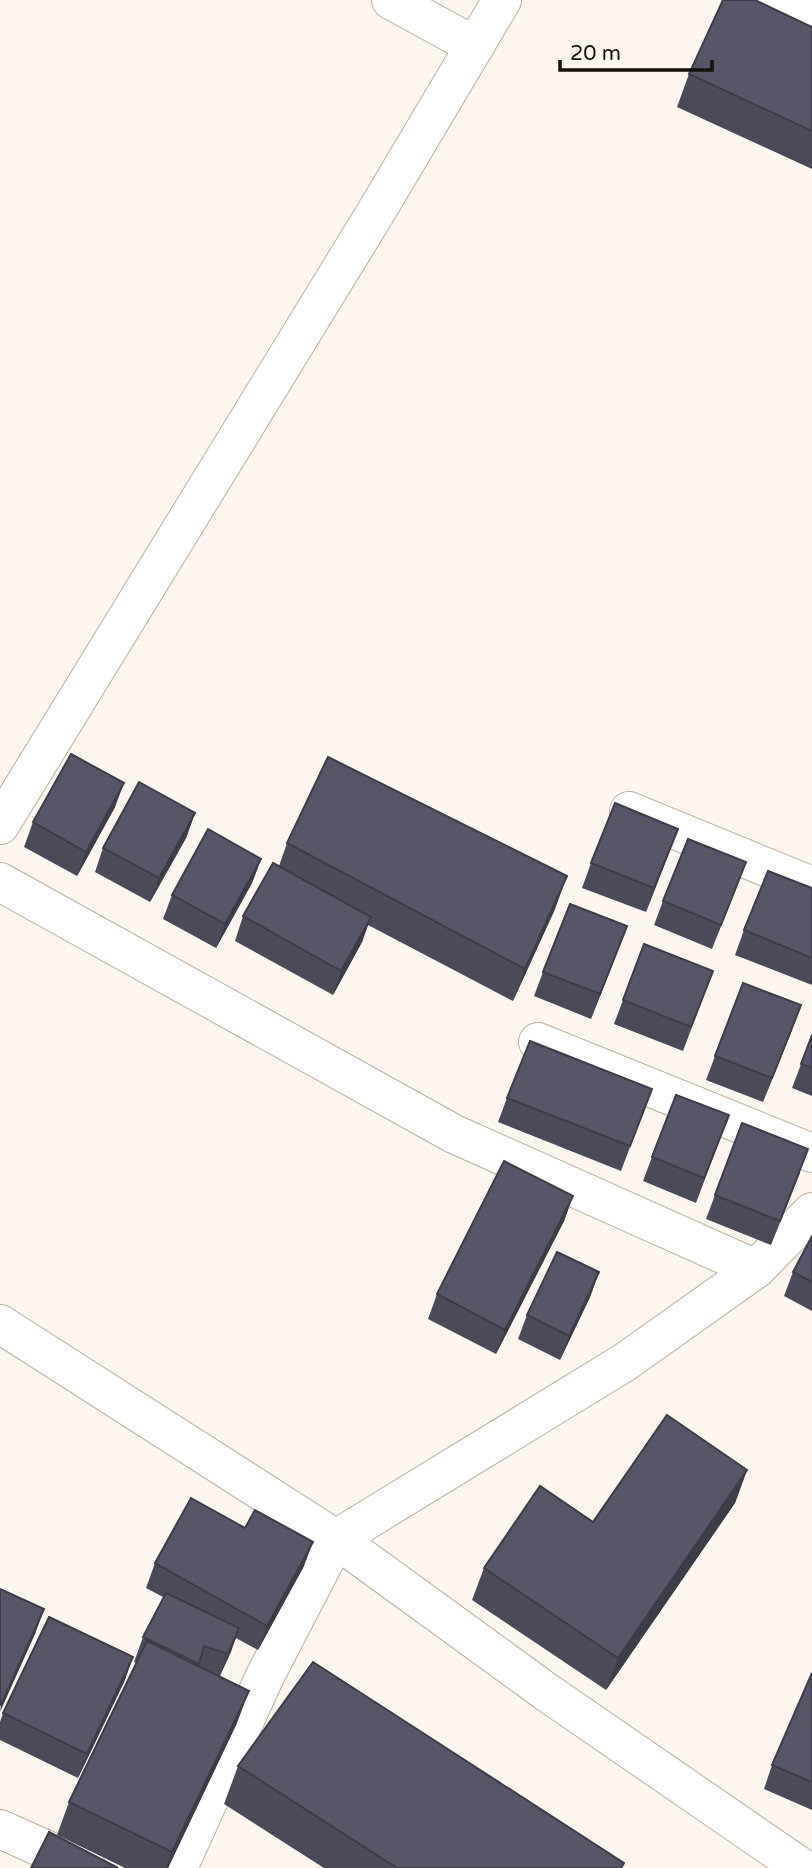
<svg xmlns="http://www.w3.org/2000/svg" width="812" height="1868" font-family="'Varela Round',sans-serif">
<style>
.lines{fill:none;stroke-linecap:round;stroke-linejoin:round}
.minor-casing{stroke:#beae9e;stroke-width:40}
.tertiary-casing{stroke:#beae9e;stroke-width:40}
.minor{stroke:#fff;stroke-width:38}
.tertiary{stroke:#fff;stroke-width:38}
.wall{fill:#4b4a59}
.shaded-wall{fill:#3d3c49}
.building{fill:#575668;stroke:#3d3c49;stroke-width:2}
</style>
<rect width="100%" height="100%" fill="#fcf6ef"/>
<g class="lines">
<defs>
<g id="minor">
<path d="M391,0l84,46"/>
<path d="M768,0l44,21"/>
<path d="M629,811l183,75"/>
<path d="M0,825l376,-613 126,-212"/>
<path d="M0,882l454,252 302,135"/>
<path d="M538,1042l274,111"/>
<path d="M0,1829l87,39"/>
<path d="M178,1868l87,-192 71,-137 289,-177 131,-93 56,-57"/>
</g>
<path id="tertiary" d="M0,1324l336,215 209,152 257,177"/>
</defs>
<use href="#minor" class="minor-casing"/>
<use href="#tertiary" class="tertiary-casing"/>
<use href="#minor" class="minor"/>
<use href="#tertiary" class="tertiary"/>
</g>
<g class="wall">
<path d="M812,27v142l-135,-62 12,-33z"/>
<path d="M115,807l-38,69 -53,-29 9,-25z"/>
<path d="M195,813l-9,25 -36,64 -55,-30 8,-24z"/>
<path d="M678,829l-32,83 -64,-24 9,-25z"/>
<path d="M287,843l268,66 -42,92 -145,-76 -6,17 -29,53 -98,-54 8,-25 36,-50z"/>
<path d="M261,859l-9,24 -36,65 -53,-29 9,-24z"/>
<path d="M737,886l-25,63 -58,-24 9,-24z"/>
<path d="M812,888v97l-77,-30 9,-25z"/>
<path d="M644,944l60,51 -21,56 -69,-27z"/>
<path d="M618,950l-27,69 -57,-23 9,-24z"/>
<path d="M792,1030l-29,72 -57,-22 9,-24z"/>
<path d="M812,1035v61l-20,-8z"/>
<path d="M652,1089l-31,82 -123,-49 9,-24z"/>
<path d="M729,1115l-33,88 -53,-22 9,-24z"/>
<path d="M742,1123l58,50 -29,72 -65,-26z"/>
<path d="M573,1196l-9,25 -68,133 -68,-35 9,-25z"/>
<path d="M812,1236v75l-28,-15 9,-24z"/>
<path d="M599,1272l-9,25 -30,63 -42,-21 9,-24z"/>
<path d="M747,1470l-12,33 -129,187 -134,-90 12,-32 109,-46z"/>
<path d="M155,1563l149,3 -46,84 -22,-12 -16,38 17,47 -69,145h-43l-68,-33 12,-33 67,-139 -2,-1 9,-25 20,-40 -17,-9z"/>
<path d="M133,1657l-9,25 -46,96 -78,-38v-18l3,-9z"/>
<path d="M812,1673v137l-48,-21 8,-24z"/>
<path d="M238,1766l386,97 -2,5h-298l-100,-64z"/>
</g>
<g class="shaded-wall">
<path d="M124,783l-9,24 -38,69 9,-24z"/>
<path d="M195,813l-9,25 -36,64 9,-24z"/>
<path d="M678,829l-9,24 -23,59 8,-24z"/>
<path d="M261,859l-9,24 -36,65 9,-24z"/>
<path d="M567,876l-12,33 -42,92 12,-32z"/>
<path d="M371,917l-9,25 -29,53 8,-24z"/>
<path d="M627,926l-9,24 -27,69 9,-25z"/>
<path d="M801,1005l-9,25 -29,72 9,-24z"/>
<path d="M573,1196l-9,25 -68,133 9,-24z"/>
<path d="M599,1272l-9,25 -30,63 9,-24z"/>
<path d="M747,1470l-12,33 -129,187 12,-32z"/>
<path d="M313,1542l-9,24 -46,84 9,-24z"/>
<path d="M44,1609l-9,25 -35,78 1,-7z"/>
<path d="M239,1628l-8,24 -12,26 9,-24z"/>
<path d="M133,1657l-9,25 -46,96 9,-24z"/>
<path d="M249,1691l-12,32 -69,145h-2l6,-16z"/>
</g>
<g class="building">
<path d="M723,0h32l57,27v104l-123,-57z"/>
<path d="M71,754l53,29 -38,69 -53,-30z"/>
<path d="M328,757l239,119 -42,93 -238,-126z"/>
<path d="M139,782l56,31 -36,65 -56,-30z"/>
<path d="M615,803l63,26 -24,59 -63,-25z"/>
<path d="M208,829l53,30 -36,65 -53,-29z"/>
<path d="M688,839l58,23 -25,63 -58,-24z"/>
<path d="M273,863l98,54 -30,54 -98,-55z"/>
<path d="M768,871l44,17v70l-68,-28z"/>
<path d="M570,904l57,22 -27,68 -57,-22z"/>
<path d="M644,944l69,27 -22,56 -68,-27z"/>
<path d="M743,983l58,22 -29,73 -57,-22z"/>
<path d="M812,1035v33l-11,-4z"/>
<path d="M530,1041l122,48 -22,57 -123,-48z"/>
<path d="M676,1095l53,20 -25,63 -52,-21z"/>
<path d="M742,1123l66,26 -28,72 -65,-26z"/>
<path d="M504,1161l69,35 -68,134 -68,-36z"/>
<path d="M812,1236v46l-19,-10z"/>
<path d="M557,1252l42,20 -30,64 -42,-21z"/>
<path d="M667,1415l80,55 -129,188 -134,-90 56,-82 53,36z"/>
<path d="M191,1498l54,30 10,-18 58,32 -46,84 -112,-63z"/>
<path d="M0,1589l44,20 -43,96h-1z"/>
<path d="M166,1593l73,35 -11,26 -24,-8 -5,18 -56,-27z"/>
<path d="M49,1617l84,40 -46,97 -84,-41z"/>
<path d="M147,1641l102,50 -77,161 -103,-50z"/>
<path d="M313,1662l311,201 -3,5h-224l-159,-102z"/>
<path d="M812,1673v109l-40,-17z"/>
<path d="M49,1832l69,36h-87z"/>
</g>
<path d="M560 60v10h152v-10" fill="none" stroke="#15100a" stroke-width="3.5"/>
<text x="570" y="60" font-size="21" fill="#15100a" stroke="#fcf6ef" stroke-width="5" paint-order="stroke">20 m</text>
</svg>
